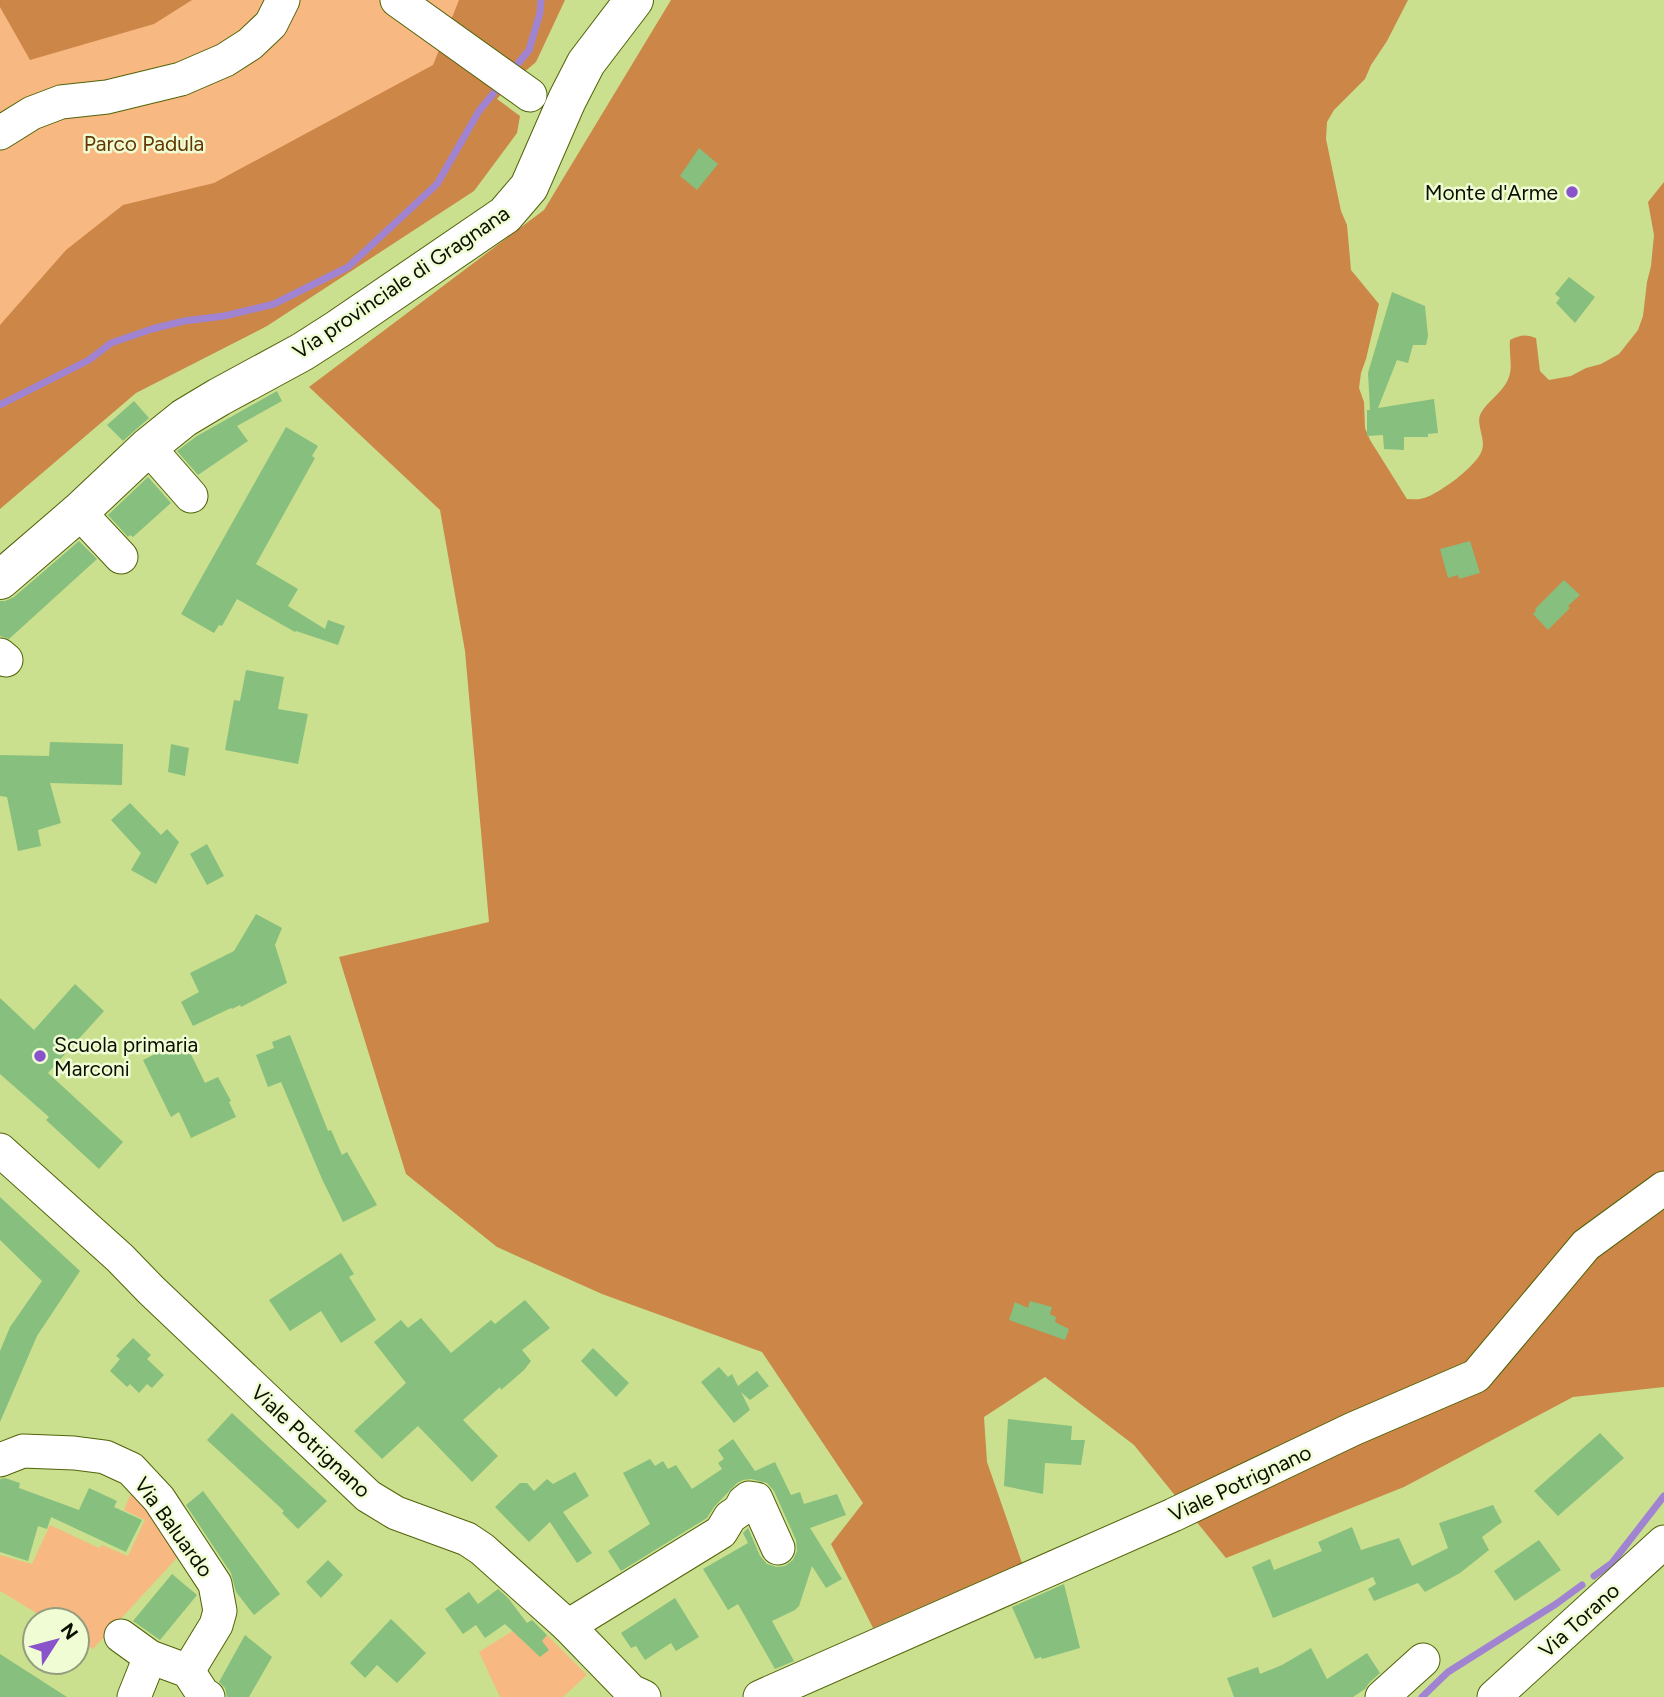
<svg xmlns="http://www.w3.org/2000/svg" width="1664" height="1697" font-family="Figtree,sans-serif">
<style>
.green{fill:#f8b881}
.forest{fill:#cb8648}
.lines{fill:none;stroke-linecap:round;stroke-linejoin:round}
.stream{stroke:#a184d1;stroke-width:7}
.building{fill:#87bf7e}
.minor-casing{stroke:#526309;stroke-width:35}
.major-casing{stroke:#526309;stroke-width:40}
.minor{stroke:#fff;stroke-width:33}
.major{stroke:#fff;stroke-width:38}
.poi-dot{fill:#8853cb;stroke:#f0fcd3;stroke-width:2.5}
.labels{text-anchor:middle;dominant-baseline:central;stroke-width:5;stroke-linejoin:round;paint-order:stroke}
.park-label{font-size:21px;fill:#643603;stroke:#f0fcd3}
.poi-label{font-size:21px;fill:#0a0f00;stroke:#f0fcd3;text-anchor:end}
.street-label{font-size:21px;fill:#0a0f00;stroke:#f0fcd3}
</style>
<rect width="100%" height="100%" fill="#cae08e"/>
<g class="green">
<path d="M0,0h474l-71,116 -403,258z"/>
<path d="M133,1489l51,61 -91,99 -16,-10v-19h-29l-48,-29v-36l32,9 18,-39 49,23 3,-3 26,11 17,-36 -21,-10z"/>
<path d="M513,1631l19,19 15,-15 40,40 -24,22h-63l-21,-45z"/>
</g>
<g class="forest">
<path d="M0,0h192l-38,24 -124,36 -30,-53z"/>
<path d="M459,0h106l-29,62 -27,23 -12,14 23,17 -3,17 -43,58 -207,135 -131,67 -136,116v-184l66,-75 57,-45 91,-22 219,-118z"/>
<path d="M671,0h737l-21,41 -16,24 -6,14 -31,31 -7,12 -1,17 15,72 6,14 4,45 28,34 -13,55 -5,14 -2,15 5,14 1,26 5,12 37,59c6,0 12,1 17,-1 15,-4 54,-33 58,-48 4,-11 -7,-27 -1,-37 8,-14 26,-23 29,-40 2,-8 -1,-22 0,-33 10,-5 15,-6 26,-2l4,33 9,9 22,-4 15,-8 15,-4 18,-10 19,-24 5,-14 4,-34 4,-16 3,-31 -6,-33 16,-20v1205l-91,10 -169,90 -178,71 -92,-113 -89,-68 -61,40 3,45 35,101 -149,65 -42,-84 32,-41 -101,-151 -160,-58 -105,-47 -91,-73 -67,-217 150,-35 -24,-271 -25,-141 -131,-123 235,-177z"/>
</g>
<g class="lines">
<g class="stream">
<path d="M511,72l18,-22 11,-37 1,-13"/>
<path d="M0,405l89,-45 22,-17 41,-14 32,-8 40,-5 50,-12 74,-37 89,-83 42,-73 22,-27"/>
<path d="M1594,1576l18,-13 52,-67"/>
<path d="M1422,1697l26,-25 108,-68 26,-19"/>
</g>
</g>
<g class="building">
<path d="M699,148l19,16 -21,26 -17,-14z"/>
<path d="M1569,277l26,20 -20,26 -19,-20 4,-5 -5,-4z"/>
<path d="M1392,292l33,14 3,30 -2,9h-13l-5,18 -11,-3 -19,48 56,-9 4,34 -10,1v3h-24v13l-20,-1 -1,-14 -16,1v-26h3l-2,-37z"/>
<path d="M277,391l5,10 -45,25 11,15 -50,34 -21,-24 20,-15z"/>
<path d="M134,401l15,17 -26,23 -16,-16z"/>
<path d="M286,427l32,19 -6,10 3,2 -59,106 42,25 -10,17 37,23 3,-9 17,6 -7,19 -42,-14 -1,1 -58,-33 -15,27 -3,-1 -5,8 -33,-19z"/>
<path d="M148,477l23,26 -38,34 -3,-2 -2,2 -20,-22z"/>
<path d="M79,541l18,18 -88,80 -9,-3v-35h5l9,-4z"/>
<path d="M1470,541l10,32 -21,6 -1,-4 -10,3 -8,-29z"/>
<path d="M1564,580l16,15 -12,11 2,2 -22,22 -15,-16 3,-3 -1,-2z"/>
<path d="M246,670l38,7 -6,32 30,5 -10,50 -73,-14 9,-50 6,1z"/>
<path d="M50,742l73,2 -1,41 -72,-2 11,40 -23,7 3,16 -23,5 -11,-54 -7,-1v-41l49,1z"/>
<path d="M171,744l18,4 -4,28 -17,-4z"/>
<path d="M130,803l31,32 6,-6 12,13 -23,42 -25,-14 10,-17 -30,-33z"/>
<path d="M207,844l17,32 -17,9 -17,-31z"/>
<path d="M256,914l26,14 -7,17 12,38 -46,24 -1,-2 -8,4 -1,-1 -38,18 -12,-24 18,-10 -9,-19 44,-22z"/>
<path d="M75,984l29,27 -56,62 75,69 -24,27 -53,-49 3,-3 -49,-43v-76l34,32z"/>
<path d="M290,1035l38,96 3,-1 11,25 5,-3 30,53 -34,17 -21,-43 -41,-97 -13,5 -12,-32 18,-7 -2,-6z"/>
<path d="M184,1040l21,43 13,-6 13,24 -2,1 7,15 -45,21 -12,-26 -8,5 -28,-57z"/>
<path d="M0,1197l80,74 -43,65 -37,86v-71l10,-24 32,-46 -42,-41z"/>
<path d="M341,1253l13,21 -5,3 27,43 -35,23 -20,-32 -31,20 -21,-31z"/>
<path d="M525,1300l25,28 -28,22 9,11 -7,9 -23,20 -1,-3 -37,33 35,36 -26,26 -54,-56 -36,33 -28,-28 52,-48 -32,-41 27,-22 7,8 13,-10 30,35 40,-33 4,4z"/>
<path d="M1030,1301l22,6 -2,7 6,3 -1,5 14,7 -4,11 -56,-20 6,-18 13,6z"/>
<path d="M133,1338l18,17 -4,4 17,16 -12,13 -5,-4 -8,9 -9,-9 -3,3 -17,-16 10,-12 -4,-3z"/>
<path d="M593,1348l36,35 -13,14 -35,-36z"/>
<path d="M719,1367l9,10 4,-3 6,12 19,-15 12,15 -19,14 -9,-8 9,18 -16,13 -33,-41z"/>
<path d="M232,1413l95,88 -29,28 -16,-16 2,-2 -77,-71z"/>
<path d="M1008,1419l64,7 -1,14h14l-4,25 -36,-2 -2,31 -39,-8z"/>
<path d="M1600,1433l24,25 -66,58 -24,-25z"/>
<path d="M733,1439l22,32 20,-9 16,33 9,-3 4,12 33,-10 9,21 -36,13 32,51 -16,9 -14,-22 -13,40 -4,4 -23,11 22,40 -19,8 -37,-65 -10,6 -25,-41 45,-26 -5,-10 5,-5 12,28 7,8 10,3 8,-1 8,-6 4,-9 -1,-11 -22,-49 -7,-8 -16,-4 -8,1 -6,3 -23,24 -7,11 -86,53 -13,-20 42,-27 -27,-51 27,-14 5,7 8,-5 5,8 8,-4 16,24 30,-20 -4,-6 6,-4 -6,-9z"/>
<path d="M575,1472l14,24 -26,16 29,41 -15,10 -27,-41 -21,20 -34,-35 25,-24h7l7,8 13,-12 6,5z"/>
<path d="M5,1478l15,5 -1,5 60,22 10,-22 28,13 -3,6 28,13 -16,32 -75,-35 -4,12 -9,-3 -10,35 -28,-9v-73z"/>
<path d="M203,1491l77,103 -26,21 -18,-23 -5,-19 -45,-68z"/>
<path d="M1493,1505l9,17 -20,15 7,13 -29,23 -35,19 -7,-9 -44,18 -6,-12 8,-5 -3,-7 -100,41 -21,-51 18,-8 4,11 48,-19 -4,-9 34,-15 9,23 38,-12 13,28 36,-18 -9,-25z"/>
<path d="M1539,1540l22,30 -46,31 -21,-30z"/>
<path d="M328,1560l15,15 -22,23 -15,-16z"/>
<path d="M172,1574l25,21 -37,45 -27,-19z"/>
<path d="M1064,1584l16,64 -38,11 -1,-2 -6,2 -23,-52z"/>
<path d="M498,1589l10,9 19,25 5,-3 15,15 -5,6 7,9 -9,7 -35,-33 -20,14 -9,-13 -13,9 -18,-25 24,-17 9,12z"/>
<path d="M675,1598l24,39 -23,14 -5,-8 -26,17 -9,-14 -5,2 -10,-15z"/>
<path d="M391,1619l35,34 -29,30 -20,-18 -12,13 -15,-15z"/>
<path d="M245,1635l27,22 -23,40h-22l-2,-9 -6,-6z"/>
<path d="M1311,1648l16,31 40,-26 13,20 -11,10 -4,6 -12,8h-119l-7,-19 31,-11 2,7 22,-9z"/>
<path d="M0,1654l67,43h-67z"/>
</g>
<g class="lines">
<defs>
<g id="minor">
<path d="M397,0l133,95"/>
<path d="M0,133l32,-20 29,-11 46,-5 74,-18 44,-19 25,-16 21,-20 12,-24"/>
<path d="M148,447l43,49"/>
<path d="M79,512l42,45"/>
<path d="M0,655l6,5"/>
<path d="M0,1150l120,108 31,32 217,206 28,17 71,26 15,10 86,77 63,65 13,6"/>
<path d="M0,1460l23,-9 51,2 31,4 26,12 28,30 56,85 5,27 -4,14 -28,46"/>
<path d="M568,1626l153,-94 9,-15 10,-7 4,-8 5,-4 7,1 22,49"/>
<path d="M121,1636l29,21 38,14 15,23 5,3"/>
<path d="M134,1697l16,-40"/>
<path d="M760,1697l413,-182 180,-86 123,-53 110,-131 78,-57"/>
<path d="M1382,1697l41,-37"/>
<path d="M1494,1697l170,-155"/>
</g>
<path id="major" d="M0,580l79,-68 69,-65 36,-29 35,-21 83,-45 36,-23 167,-114 24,-28 38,-87 19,-37 48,-63"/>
</defs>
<use href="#minor" class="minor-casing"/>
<use href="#major" class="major-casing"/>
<use href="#minor" class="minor"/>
<use href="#major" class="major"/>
</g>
<g class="poi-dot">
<circle cx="1572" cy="192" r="7"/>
<circle cx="40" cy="1056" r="7"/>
</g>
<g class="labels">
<g class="park-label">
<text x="144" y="143">Parco Padula</text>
</g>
<g class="poi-label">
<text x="1558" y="192">Monte d'Arme</text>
<text x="54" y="1044" text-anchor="start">Scuola primaria<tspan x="54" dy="24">Marconi</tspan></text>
</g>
<g class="street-label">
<text transform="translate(401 282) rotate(-34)">Via provinciale di Gragnana</text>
<text transform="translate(311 1441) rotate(43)">Viale Potrignano</text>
<text transform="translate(1240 1483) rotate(-25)">Viale Potrignano</text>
<text transform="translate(174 1527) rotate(54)">Via Baluardo</text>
<text transform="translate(1579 1620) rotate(-42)">Via Torano</text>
</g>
</g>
<g transform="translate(56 1641) rotate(54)"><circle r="33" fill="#f0fcd3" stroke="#949d7f" stroke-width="2"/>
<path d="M0-5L12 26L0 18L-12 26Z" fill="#8853cb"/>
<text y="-10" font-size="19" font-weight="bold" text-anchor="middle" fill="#0a0f00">N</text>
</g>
</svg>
